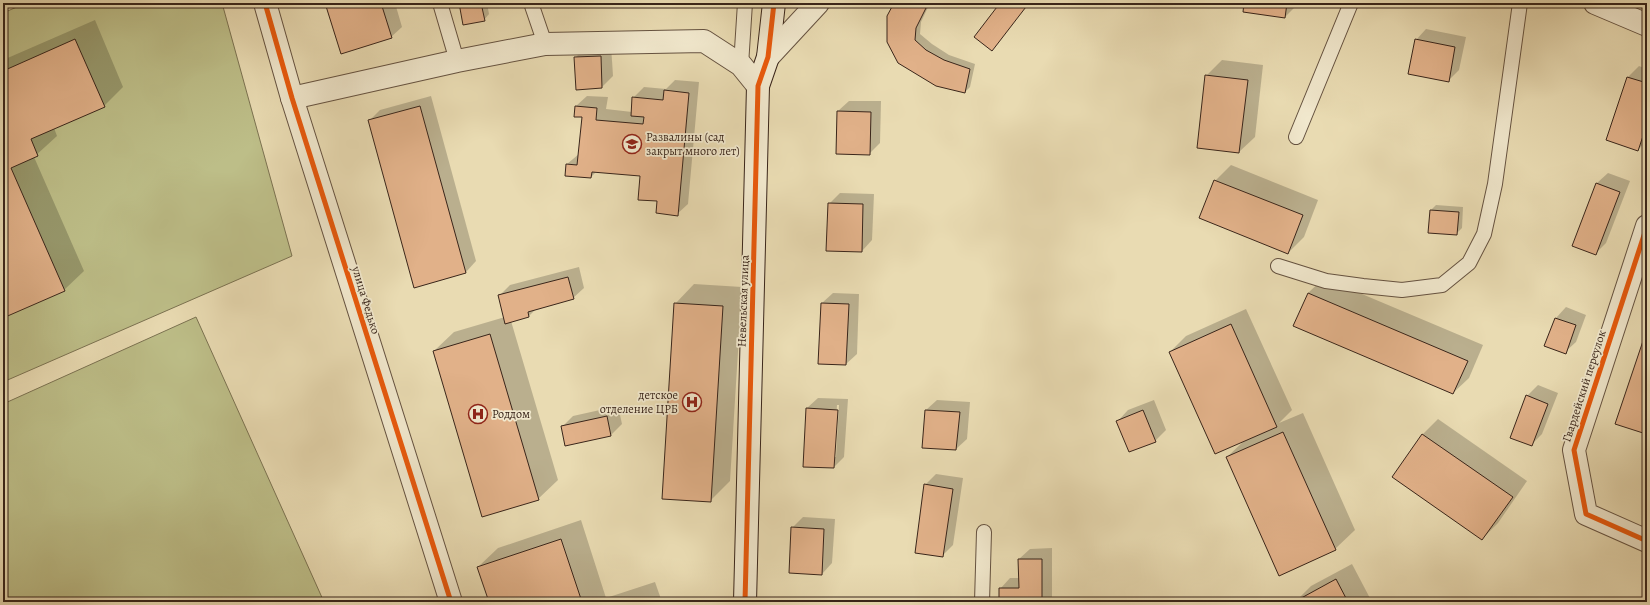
<svg xmlns="http://www.w3.org/2000/svg" width="1650" height="605" font-family="Alegreya,serif">
<style>
.green{fill:#bdbe88;stroke:#7b7251}
.shadow{fill:#0003;fill-rule:evenodd}
.building{fill:#e1b189;stroke:#39251a}
.lines{fill:none;stroke-linecap:round;stroke-linejoin:round}
.lane-casing{stroke:#655240;stroke-width:16}
.street-casing{stroke:#655240;stroke-width:24}
.secondary-casing{stroke:#39251a;stroke-width:24}
.lane{stroke:#f1e8cd;stroke-width:14}
.street{stroke:#f1e8cd;stroke-width:22}
.secondary{stroke:#f1e8cd;stroke-width:22}
.cycleway-casing{stroke:#f1e8cd;stroke-width:8}
.cycleway{stroke:#e8590c;stroke-width:5}
.labels{text-anchor:middle;dominant-baseline:central;stroke-width:3.5;stroke-linejoin:round;paint-order:stroke}
.poi-label{font-size:12px;fill:#39251a;stroke:#f1e8cd;text-anchor:start}
.street-label{font-size:12px;fill:#39251a;stroke:#f1e8cd}
</style>
<rect width="100%" height="100%" fill="#e9dbb2"/>
<filter id="stains"><feTurbulence type="fractalNoise" baseFrequency=".005" numOctaves="4"/><feColorMatrix values="0 0 0 0 .2 0 0 0 0 .09 0 0 0 0 .02 0 0 0 .5 -.17"/></filter>
<radialGradient id="worn" r=".72"><stop offset=".6" stop-color="#630" stop-opacity="0"/><stop offset="1" stop-color="#630" stop-opacity=".3"/></radialGradient>
<g class="green">
<path d="M26,3h196l70,253 -289,126v-369z"/>
<path d="M196,317l128,285h-321v-198z"/>
</g>
<g class="shadow">
<path d="M326,3h69l7,24 -11,10z"/>
<path d="M460,3h27l2,11 -5,6z"/>
<path d="M895,3h35l-9,19 -1,12 12,10 17,11 26,9 -5,23 -5,5 -28,-7z"/>
<path d="M1245,3h51v3l-11,11z"/>
<path d="M95,20l28,67 -19,19 -50,22 3,8 -23,21 50,114 -20,19 -61,27v-257z"/>
<path d="M1426,29l40,8 -7,33 -11,11 -32,-41z"/>
<path d="M611,45l2,31 -11,11 -27,-29 11,-11z"/>
<path d="M1222,60l41,5 -8,72 -16,15 -33,-76z"/>
<path d="M1639,66l8,3v71l-9,10 -31,-11 21,-62z"/>
<path d="M675,80l24,2 -11,122 -11,10 -19,-13 -17,-26 -44,-4 -6,6 -24,-13 12,-10 4,-38 -7,-10 11,-10 21,1 -2,12 26,3 1,-14 11,-11 22,2z"/>
<path d="M431,96l45,165 -10,11 -97,-151 11,-11z"/>
<path d="M849,101h32l-1,42 -11,11 -31,-43z"/>
<path d="M1231,165l87,35 -14,37 -16,16 -73,-72z"/>
<path d="M1608,173l22,8 -24,62 -11,11 -22,-8 24,-63z"/>
<path d="M840,193l34,1 -2,46 -10,11 -33,-47z"/>
<path d="M1436,205l27,2 -1,21 -6,6 -25,-24z"/>
<path d="M579,267l5,21 -11,10 -36,10 -8,8 -18,5 47,159 -20,19 -104,-148 20,-19 51,-15 -6,-21 11,-11z"/>
<path d="M1324,278l159,67 -14,33 -16,15 -145,-100z"/>
<path d="M694,284l48,3 -12,194 -20,20 -35,-197z"/>
<path d="M833,293l26,1 -2,60 -11,10 -26,-1 2,-60z"/>
<path d="M1566,307l20,8 -10,27 -11,10 -19,-7 10,-27z"/>
<path d="M1246,309l46,101 -13,13 24,-10 52,117 -20,19 -108,-92 18,-17 -75,-88 16,-16z"/>
<path d="M1647,332v96l-4,4 -27,-9z"/>
<path d="M1538,385l20,8 -16,41 -11,11 -4,-49z"/>
<path d="M818,398l30,1 -4,58 -10,10 -27,-59zM837,405h2l-3,52h-2z"/>
<path d="M937,400l33,2 -3,37 -11,10 -33,-2 3,-37z"/>
<path d="M1154,400l12,30 -11,11 -37,-20 10,-11z"/>
<path d="M618,406l4,18 -11,11 -45,10 -4,-18 11,-11z"/>
<path d="M1438,419l89,62 -29,42 -16,16 -89,-62 30,-43z"/>
<path d="M936,474l27,4 -10,67 -11,11 -17,-71z"/>
<path d="M803,517l32,2 -3,44 -10,11 -30,-46z"/>
<path d="M581,520l25,78 49,-16 7,20h-172l-12,-35 20,-19z"/>
<path d="M1052,548v51l-3,3h-49v-13l10,-11h10l-1,-19 11,-10z"/>
<path d="M1352,564l20,38h-77l16,-16z"/>
</g>
<g class="building">
<path d="M325,3h56l11,35 -51,16z"/>
<path d="M459,3h22l4,18 -22,4z"/>
<path d="M894,3h37l-5,5 -10,20 -1,12 11,10 18,10 26,9 -5,24 -29,-7 -38,-23 -11,-21v-26z"/>
<path d="M1000,3h29l-37,48 -18,-14z"/>
<path d="M1244,3h43l-2,15 -42,-6z"/>
<path d="M75,39l30,68 -74,32 7,17 -27,12 54,123 -62,27v-247z"/>
<path d="M1415,39l40,8 -6,35 -41,-8z"/>
<path d="M601,56l1,32 -26,2 -2,-33z"/>
<path d="M1205,75l43,5 -9,73 -42,-5z"/>
<path d="M1627,77l20,6v41l-9,27 -32,-11z"/>
<path d="M664,90l25,3 -11,123 -22,-3 1,-12 -19,-1 2,-24 -48,-4 -1,6 -26,-2 1,-12 11,1 5,-48h-8l1,-11 22,2 -1,12 47,4 1,-7 -13,-1 1,-19 31,3z"/>
<path d="M420,106l46,167 -52,15 -46,-168z"/>
<path d="M837,111l34,1 -1,43 -34,-1z"/>
<path d="M1214,180l89,35 -15,39 -89,-36z"/>
<path d="M1596,183l24,9 -24,63 -24,-9z"/>
<path d="M828,203l35,1 -1,48 -36,-1z"/>
<path d="M1430,210l29,2 -2,23 -29,-2z"/>
<path d="M568,277l6,22 -46,13 1,5 -24,7 -7,-29z"/>
<path d="M1308,293l160,68 -15,33 -160,-68z"/>
<path d="M674,303l49,3 -12,196 -49,-3z"/>
<path d="M821,303l28,1 -3,61 -28,-1z"/>
<path d="M1555,318l21,7 -10,29 -22,-8z"/>
<path d="M1231,324l46,103 -62,27 -46,-102z"/>
<path d="M1646,332l1,90 -4,11 -28,-9z"/>
<path d="M490,334l49,166 -57,17 -49,-166z"/>
<path d="M1526,395l22,9 -16,42 -22,-8z"/>
<path d="M806,408l32,2 -4,58 -31,-1z"/>
<path d="M925,410l35,2 -4,38 -34,-2z"/>
<path d="M1143,410l13,32 -27,10 -13,-31z"/>
<path d="M607,416l4,20 -46,10 -4,-20z"/>
<path d="M1283,432l53,118 -57,26 -53,-119z"/>
<path d="M1422,434l91,63 -31,43 -90,-63z"/>
<path d="M924,484l29,5 -10,68 -28,-4z"/>
<path d="M791,527l33,2 -2,46 -33,-2z"/>
<path d="M561,539l21,63h-93l-12,-35z"/>
<path d="M1018,559h24v43h-43v-14h20z"/>
<path d="M1336,579l12,23h-54z"/>
</g>
<g class="lines">
<defs>
<g id="lane">
<path d="M440,3l17,58"/>
<path d="M531,3l14,41"/>
<path d="M741,65l4,-62"/>
<path d="M1296,137l55,-134"/>
<path d="M1278,266l48,15 37,5 39,4 40,-5 27,-22 15,-29 11,-50 25,-181"/>
<path d="M982,602l2,-70"/>
</g>
<g id="street">
<path d="M265,3l27,95 159,504"/>
<path d="M1595,3l52,22"/>
<path d="M768,57l50,-54"/>
<path d="M292,98l165,-37 88,-17 159,-3 37,24 17,21"/>
<path d="M1647,226l-73,224 12,64 61,27"/>
</g>
<path id="secondary" d="M745,602l13,-516 10,-29 6,-54"/>
</defs>
<use href="#lane" class="lane-casing"/>
<use href="#street" class="street-casing"/>
<use href="#secondary" class="secondary-casing"/>
<use href="#lane" class="lane"/>
<use href="#street" class="street"/>
<use href="#secondary" class="secondary"/>
<defs>
<g id="cycleway">
<path d="M265,3l27,95 159,504"/>
<path d="M1647,226l-73,224 12,64 61,27"/>
<path d="M745,602l13,-516 10,-29 6,-54"/>
</g>
</defs>
<use href="#cycleway" class="cycleway-casing"/>
<use href="#cycleway" class="cycleway"/>
</g>
<defs>
<symbol id="school-ring" viewBox="-11 -11 22 22"><circle r="9.5" fill="#f1e8cd" stroke="#8f2418" stroke-width="1.5"/><path d="M0-5L7-2L0 1L-7-2ZM-4 1L0 2.5L4 1V4Q0 6-4 4Z" fill="#8f2418"/></symbol>
<symbol id="hospital-ring" viewBox="-11 -11 22 22"><circle r="9.5" fill="#f1e8cd" stroke="#8f2418" stroke-width="1.5"/><path d="M-5-5h3v3.5h4V-5h3V5h-3V1.5h-4V5h-3Z" fill="#8f2418"/></symbol>
</defs>
<g fill-rule="evenodd">
<use href="#school-ring" x="621" y="133" width="22" height="22"/>
<use href="#hospital-ring" x="681" y="391" width="22" height="22"/>
<use href="#hospital-ring" x="467" y="403" width="22" height="22"/>
</g>
<g class="labels">
<g class="poi-label">
<text x="646" y="137">Развалины (сад<tspan x="646" dy="14">закрыт много лет)</tspan></text>
<text x="678" y="395" text-anchor="end">детское<tspan x="678" dy="14">отделение ЦРБ</tspan></text>
<text x="492" y="414">Роддом</text>
</g>
<g class="street-label">
<text transform="translate(366 300) rotate(73)">улица Федько</text>
<text transform="translate(743 301) rotate(-88)">Невельская улица</text>
<text transform="translate(1584 386) rotate(-72)">Гвардейский переулок</text>
</g>
</g>
<rect width="1650" height="605" fill="none" stroke="#e9dbb2" stroke-width="16"/>
<rect x="4" y="4" width="1642" height="597" fill="none" stroke="#39251a" stroke-width="2"/>
<rect x="8" y="8" width="1634" height="589" fill="none" stroke="#39251a"/>
<rect width="100%" height="100%" filter="url(#stains)"/>
<rect width="100%" height="100%" fill="url(#worn)"/>
</svg>
